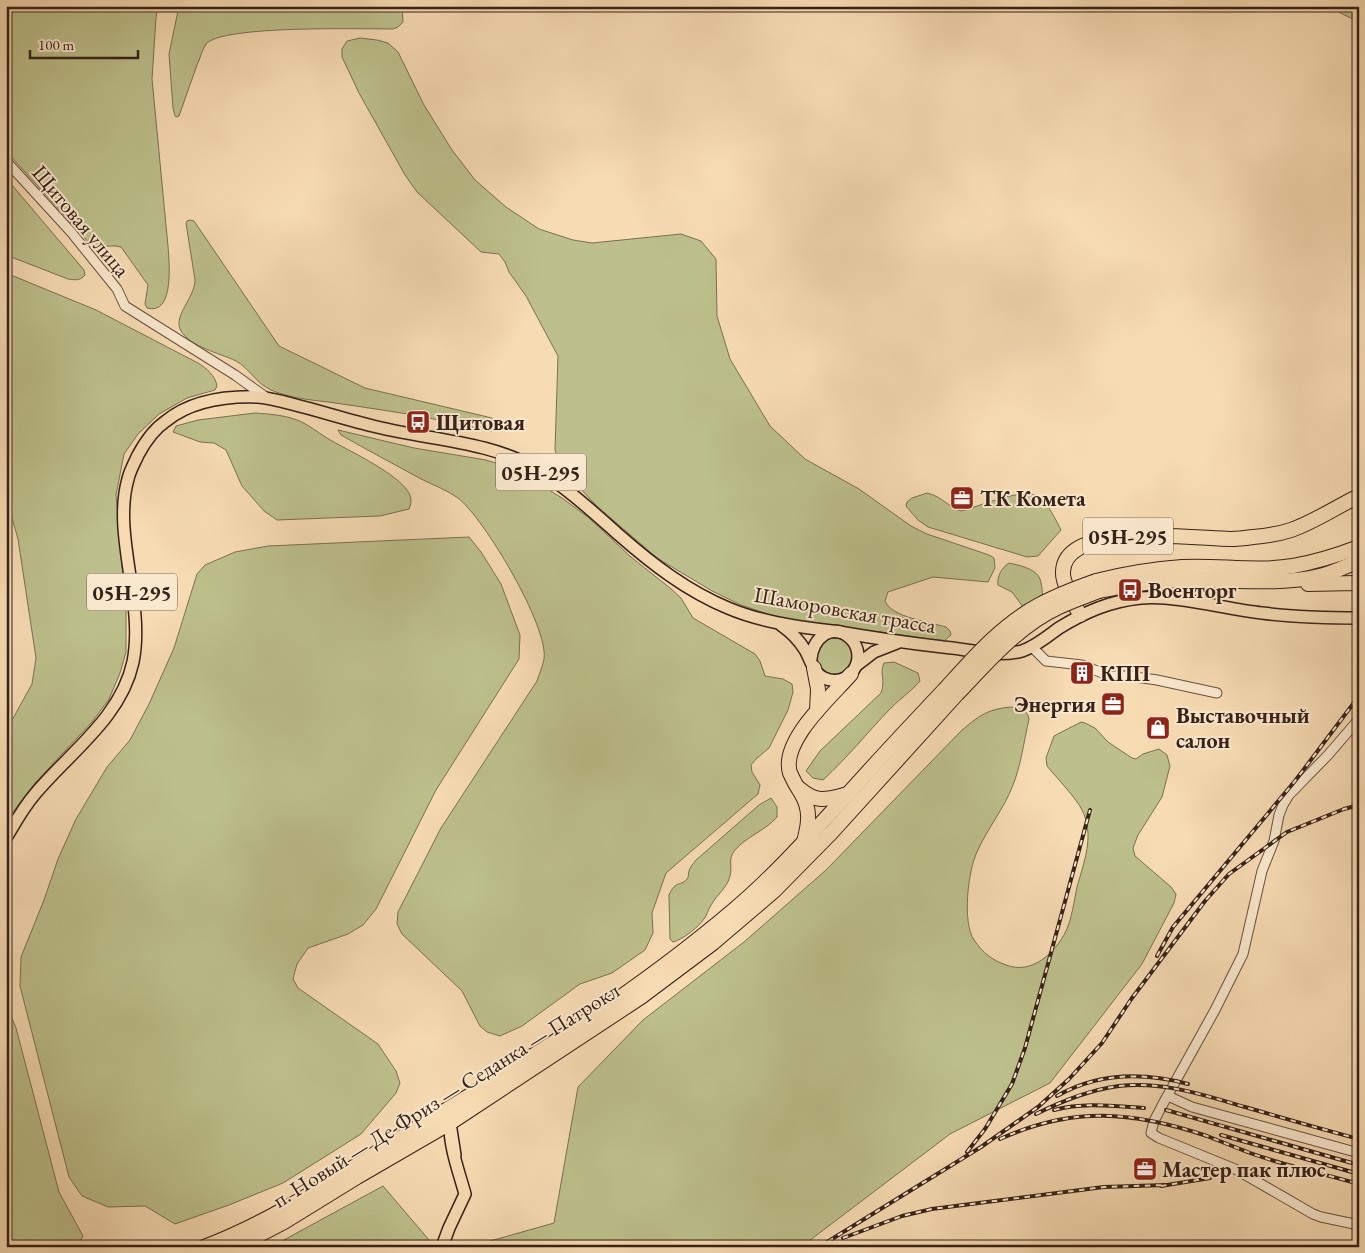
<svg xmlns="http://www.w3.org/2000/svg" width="1365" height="1253" font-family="'EB Garamond',serif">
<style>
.green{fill:#bdc08c;stroke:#7a7052}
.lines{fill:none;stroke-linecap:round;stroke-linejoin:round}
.minor-casing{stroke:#67503f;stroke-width:11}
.major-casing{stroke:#372118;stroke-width:14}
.highway-casing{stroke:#372118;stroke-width:16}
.minor{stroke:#fae8ce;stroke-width:9}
.major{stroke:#f7dbb3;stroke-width:11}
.highway{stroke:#f7dbb3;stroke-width:14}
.rail-casing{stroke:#372118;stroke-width:4}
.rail{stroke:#fae8ce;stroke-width:2;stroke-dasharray:5.5;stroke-linecap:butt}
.highway-bridge-casing{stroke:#372118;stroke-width:16;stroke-linecap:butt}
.highway-bridge{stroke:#f7dbb3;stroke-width:14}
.labels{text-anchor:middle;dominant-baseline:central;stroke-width:4;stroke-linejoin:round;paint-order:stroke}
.shield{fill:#fae8ce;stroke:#725d4f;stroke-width:1}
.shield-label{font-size:21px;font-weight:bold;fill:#372118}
.street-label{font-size:22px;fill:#372118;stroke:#fae8ce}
.poi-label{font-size:22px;font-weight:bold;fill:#372118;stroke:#fae8ce;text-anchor:start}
</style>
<rect width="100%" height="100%" fill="#f7dbb3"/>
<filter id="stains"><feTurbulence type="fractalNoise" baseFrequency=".004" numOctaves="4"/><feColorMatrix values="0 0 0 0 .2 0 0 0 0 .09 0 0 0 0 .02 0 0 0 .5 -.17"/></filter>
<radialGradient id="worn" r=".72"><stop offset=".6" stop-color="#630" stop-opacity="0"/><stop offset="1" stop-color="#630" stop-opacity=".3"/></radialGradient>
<g class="green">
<path d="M6,6h152l-2,12 -4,61 16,167c1,15 7,70 -21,62l-2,-4 3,-19 -27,-38c-11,-3 -20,2 -30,-2l-85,-94z"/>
<path d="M179,6h223l1,16 -5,5 -5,2c-30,0 -171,-4 -187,15 -4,6 -6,15 -9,21 -6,17 -12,34 -18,51l-2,1 -2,-1 -2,-8 -4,-54z"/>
<path d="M1326,6h33v16z"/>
<path d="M360,38l17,2 11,3 10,9 26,53 28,45 23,30 31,27 33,22 34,11 19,3 89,-9 20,7 15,18 1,57 13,43 40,67 35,33 54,30 52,37 16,8 62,21 5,3 1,10 -7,14 -55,-5 -45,15 -3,9c6,16 44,21 61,26l4,4 1,4 -7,6 -164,-23 -39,-13 -29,-14 -55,-33 -59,-51 -28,-29 -11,-17 -4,-11 3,-94 -32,-60 -17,-24 -4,-10 -6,-8 -18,-2 -64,-60 -12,-17 -46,-82 -17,-36v-8l5,-8z"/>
<path d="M6,178l78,92 1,5c-5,6 -10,5 -17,4l-62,-24z"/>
<path d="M190,220l4,1 85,125 86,42 127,30 5,7 -1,4 -4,2c-23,-4 -45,-9 -67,-14 -28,-5 -56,-9 -83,-13 -24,-4 -48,-4 -71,-14 -14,-6 -22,-22 -35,-29 -16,-8 -47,-14 -56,-32 -6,-14 15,-32 15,-49l-9,-57 1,-2z"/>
<path d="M6,273l90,37 102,53c9,6 17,12 19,23l-2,4 -28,8 -28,16 -21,20 -14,20 -8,41 10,115v42l-6,21 -11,26 -17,23 -57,61 -29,38v-90l26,-47 4,-26 -18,-119 -12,-42z"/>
<path d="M255,413c14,1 29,2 42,7 11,4 20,12 30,18 17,11 86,41 84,63 0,3 -1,5 -2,8l-29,7 -103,4 -13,-9 -22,-25 -16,-36 -12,-7 -14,-1 -27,-10 3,-6 22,-6z"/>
<path d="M338,430l76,18 72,12 16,5 29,14 31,19 27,20 42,39 39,31 11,10 12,20 62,36 5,7 5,15 18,3 9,5 1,8 -5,18 -19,38 -13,11 -5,6 1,7 8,13 -2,9 -92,79 -14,40 1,20 -8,17 -33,23 -32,11 -58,42 -22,10 -13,-4 -7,-6 -18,-35 -60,-57 -5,-10 1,-12 43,-84 96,-147c2,-7 6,-15 7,-22 5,-32 -60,-141 -86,-161 -11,-8 -25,-13 -37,-19 -27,-15 -54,-29 -80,-44z"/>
<path d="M927,493c16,4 21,14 34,18 18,-4 62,-25 79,-14 7,5 17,25 21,33l-23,26 -11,1 -99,-30 -10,-7 -12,-14 1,-4 5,-4z"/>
<path d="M469,537l12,15 20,32 19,51 -1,24 -83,131 -60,119 -13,16 -15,9 -40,14 -11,16 -4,15 5,9 80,56 18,27 4,12 -4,10 -35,41 -78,49 -54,22 -54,19 -30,-18 -37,1 -26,-11 -13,-19 -49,-191 1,-29 23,-57 14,-41 18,-40 31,-52 23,-27 19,-36 25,-56 23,-74 8,-9 30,-13 33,-6z"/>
<path d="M1009,563c9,2 25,5 30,14 3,5 3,14 4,21l-20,9 -11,-15 -14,-7c-1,-8 3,-17 11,-22z"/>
<circle cx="835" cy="656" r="18"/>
<path d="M894,662l24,11 2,8c-9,11 -21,18 -31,29 -22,23 -42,48 -66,70l-10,-2 -7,-7 14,-20 61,-58c5,-14 -2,-18 3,-30z"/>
<path d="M1011,707c10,2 16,2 18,12 -5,22 -8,46 -16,66 -9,24 -26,44 -36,67 -9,19 -15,70 -3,88 9,13 18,20 32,25 26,10 49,-12 60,-34 6,-13 8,-30 11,-44 7,-25 18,-52 5,-77 -5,-11 -26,-33 -35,-44l-1,-8 8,-22 27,-14 4,1 10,5 13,14 24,16 4,1 7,-5 16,-5 8,6 3,11 -8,31 -24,38 -5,13 2,8 36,31 5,7 -2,9 -32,61 -92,119 -100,51 -149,113h-332l85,-24 24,-136 65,-67 101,-78 82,-72 136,-140c18,-15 26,-21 49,-23z"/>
<path d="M771,798l6,9v10c-12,14 -30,19 -42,33 -8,10 -2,16 -5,26 -2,10 -12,18 -17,26 -3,4 -5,9 -7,14 -6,10 -22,23 -33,26l-3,-3 -1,-44c6,-15 13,-9 18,-16 2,-2 1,-5 2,-8 1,-4 4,-7 7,-11l63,-55z"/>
<path d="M6,1004l10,24 43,164 24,44 -6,11h-71z"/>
<path d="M383,1186l52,61h-164z"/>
</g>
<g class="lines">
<defs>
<g id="minor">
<path d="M6,161l65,71 46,57 8,17 110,69 32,23"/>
<path d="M1031,646l15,15 36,4 28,11h18l29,4 60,13"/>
<path d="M1359,719l-31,36 -39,40 -6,10 -4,10 -5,26 -12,30 -19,83 -28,56 -51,92 -10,19 -3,12 8,5 76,31 78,45 8,3 38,8"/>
<path d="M1168,1096l24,11 167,46"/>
</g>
<g id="major">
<path d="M781,625c10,7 18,15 24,25 6,10 8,23 19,28 25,12 46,-21 26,-40 -18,-17 -38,1 -39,21"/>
<path d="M857,665l17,-13 23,-9"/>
<path d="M6,838c9,-15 17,-30 29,-44 34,-41 86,-76 98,-132 12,-59 -21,-127 -5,-183 2,-9 7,-17 10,-24 7,-13 16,-26 28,-34 25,-20 61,-25 92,-24 11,1 23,4 34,7 28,7 56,16 85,23 53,13 112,14 160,42 30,19 56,43 82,66 33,29 68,56 109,73 35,15 73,19 111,24 35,6 69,11 104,15 25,2 54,11 79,4 13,-4 26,-15 37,-23 26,-16 51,-27 82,-30 38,-3 83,11 121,15 32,4 65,5 97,5"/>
<path d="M442,1247l7,-19 16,-34c-6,-22 -16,-48 -15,-71l5,32"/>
</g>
<g id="highway">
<path d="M1096,581c28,-7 57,-12 86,-14 37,-2 74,5 111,-1 22,-4 45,-11 66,-19"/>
<path d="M1308,584l48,-1 3,2"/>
<path d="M1099,591c33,-7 65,-12 99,-11 38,0 84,5 121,-4 14,-3 27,-10 40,-15"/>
<path d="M1080,615c-5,-10 -18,-32 -17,-43 1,-52 135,-33 167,-33 8,0 16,-1 23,-2 12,-1 26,-3 38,-7 23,-8 45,-23 68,-34"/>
<path d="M814,668l4,21 -1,22"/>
<path d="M800,789c17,15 28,10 48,5"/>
<path d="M804,842c5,-19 7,-32 -3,-49 -4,-6 -8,-13 -11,-20 -10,-32 42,-77 61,-99"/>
<path d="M204,1247c70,-26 134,-71 198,-110 115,-70 231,-141 334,-229 40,-34 76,-75 112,-114 32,-36 66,-72 99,-107"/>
<path d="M236,1247l48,-25 73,-45 93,-54 191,-126 72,-54 61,-52 58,-59 125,-138"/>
</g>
</defs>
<use href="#minor" class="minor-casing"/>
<use href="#major" class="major-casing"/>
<use href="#highway" class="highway-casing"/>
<use href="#minor" class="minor"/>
<use href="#major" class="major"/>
<use href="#highway" class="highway"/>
<defs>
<g id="rail">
<path d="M1157,956l16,-29 122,-146 64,-85"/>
<path d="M1057,1096c40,-23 86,-24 131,-12"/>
<path d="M1054,1110c30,-8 59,-4 90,-2"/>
<path d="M1166,1110l193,55"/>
<path d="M1036,1114c26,-13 53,-24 83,-28 43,-5 85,9 126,21 38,11 76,22 114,32"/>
<path d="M1221,1135l138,39"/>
<path d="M1000,1139c73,-33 132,-28 207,-3 15,6 30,12 46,18 34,12 71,20 106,30"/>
<path d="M967,1152l18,-23 27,-45 13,-36 65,-238"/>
<path d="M1161,1186l49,-8"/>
<path d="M843,1238l59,-22 30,-7 172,-22 62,-2"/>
<path d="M819,1247l162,-100 57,-40 31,-28 33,-36 30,-45 73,-97 24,-27 58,-42 57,-23 15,-4"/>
</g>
</defs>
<use href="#rail" class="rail-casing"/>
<use href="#rail" class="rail"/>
<defs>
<g id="highway-bridge">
<path d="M947,687c28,-31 55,-62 92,-82 18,-10 37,-17 57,-24"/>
<path d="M957,694c31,-32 61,-68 102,-87 13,-6 27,-11 40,-16"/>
</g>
</defs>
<use href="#highway-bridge" class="highway-bridge-casing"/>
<use href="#highway-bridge" class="highway-bridge"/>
</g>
<defs>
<symbol id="bus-square" viewBox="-11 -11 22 22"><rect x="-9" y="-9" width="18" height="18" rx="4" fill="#8f2418" stroke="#fae8ce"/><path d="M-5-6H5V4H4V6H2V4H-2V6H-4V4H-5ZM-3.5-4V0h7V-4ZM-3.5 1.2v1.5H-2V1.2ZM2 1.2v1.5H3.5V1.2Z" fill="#fff"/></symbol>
<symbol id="office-square" viewBox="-11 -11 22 22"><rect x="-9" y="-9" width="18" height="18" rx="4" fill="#8f2418" stroke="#fae8ce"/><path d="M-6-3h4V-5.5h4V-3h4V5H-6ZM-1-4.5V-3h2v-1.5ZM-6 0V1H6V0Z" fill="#fff"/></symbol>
<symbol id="building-square" viewBox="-11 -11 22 22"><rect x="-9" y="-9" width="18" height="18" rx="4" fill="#8f2418" stroke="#fae8ce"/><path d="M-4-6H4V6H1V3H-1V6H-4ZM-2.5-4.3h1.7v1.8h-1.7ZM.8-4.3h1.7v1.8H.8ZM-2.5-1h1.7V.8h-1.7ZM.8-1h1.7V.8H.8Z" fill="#fff"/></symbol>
<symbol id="shop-square" viewBox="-11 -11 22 22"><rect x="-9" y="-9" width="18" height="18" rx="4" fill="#8f2418" stroke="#fae8ce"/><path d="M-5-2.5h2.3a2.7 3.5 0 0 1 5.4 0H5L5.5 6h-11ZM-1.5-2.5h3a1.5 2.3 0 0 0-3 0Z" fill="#fff"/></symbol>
</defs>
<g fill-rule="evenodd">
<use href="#bus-square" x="404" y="408" width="28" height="28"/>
<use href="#office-square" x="948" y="484" width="28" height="28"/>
<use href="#bus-square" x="1116" y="576" width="28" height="28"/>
<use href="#building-square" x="1068" y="659" width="28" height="28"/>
<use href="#office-square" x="1099" y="690" width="28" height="28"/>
<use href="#shop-square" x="1144" y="714" width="28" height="28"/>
<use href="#office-square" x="1131" y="1155" width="28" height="28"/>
</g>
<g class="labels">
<g class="shield">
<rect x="496" y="453.5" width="90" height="37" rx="4"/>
<rect x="1083" y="517.5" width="90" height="37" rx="4"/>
<rect x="87" y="573.5" width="90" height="37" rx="4"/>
</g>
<g class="shield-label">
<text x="541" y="472">05Н-295</text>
<text x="1128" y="536">05Н-295</text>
<text x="132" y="592">05Н-295</text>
</g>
<g class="street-label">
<text transform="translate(81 221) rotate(50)">Щитовая улица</text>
<text transform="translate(845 610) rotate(10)">Шаморовская трасса</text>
<text transform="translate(446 1095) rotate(-32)">п. Новый — Де-Фриз — Седанка — Патрокл</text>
</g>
<g class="poi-label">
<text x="436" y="422">Щитовая</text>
<text x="980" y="498">ТК Комета</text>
<text x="1148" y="590">Военторг</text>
<text x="1100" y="673">КПП</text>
<text x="1096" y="704" text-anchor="end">Энергия</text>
<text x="1176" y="715">Выставочный<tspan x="1176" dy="25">салон</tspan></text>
<text x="1162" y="1169">Мастер пак плюс</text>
</g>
</g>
<rect width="1365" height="1253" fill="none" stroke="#f7dbb3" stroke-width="25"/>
<rect x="8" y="8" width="1350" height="1238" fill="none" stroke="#372118" stroke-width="2.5"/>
<rect x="12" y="12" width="1340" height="1228" fill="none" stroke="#372118"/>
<path d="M30 50v8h108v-8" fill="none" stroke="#372118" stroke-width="2.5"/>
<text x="38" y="50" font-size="15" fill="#372118" stroke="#fae8ce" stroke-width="4" paint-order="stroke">100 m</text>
<rect width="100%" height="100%" filter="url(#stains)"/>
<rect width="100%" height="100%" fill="url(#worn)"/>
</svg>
